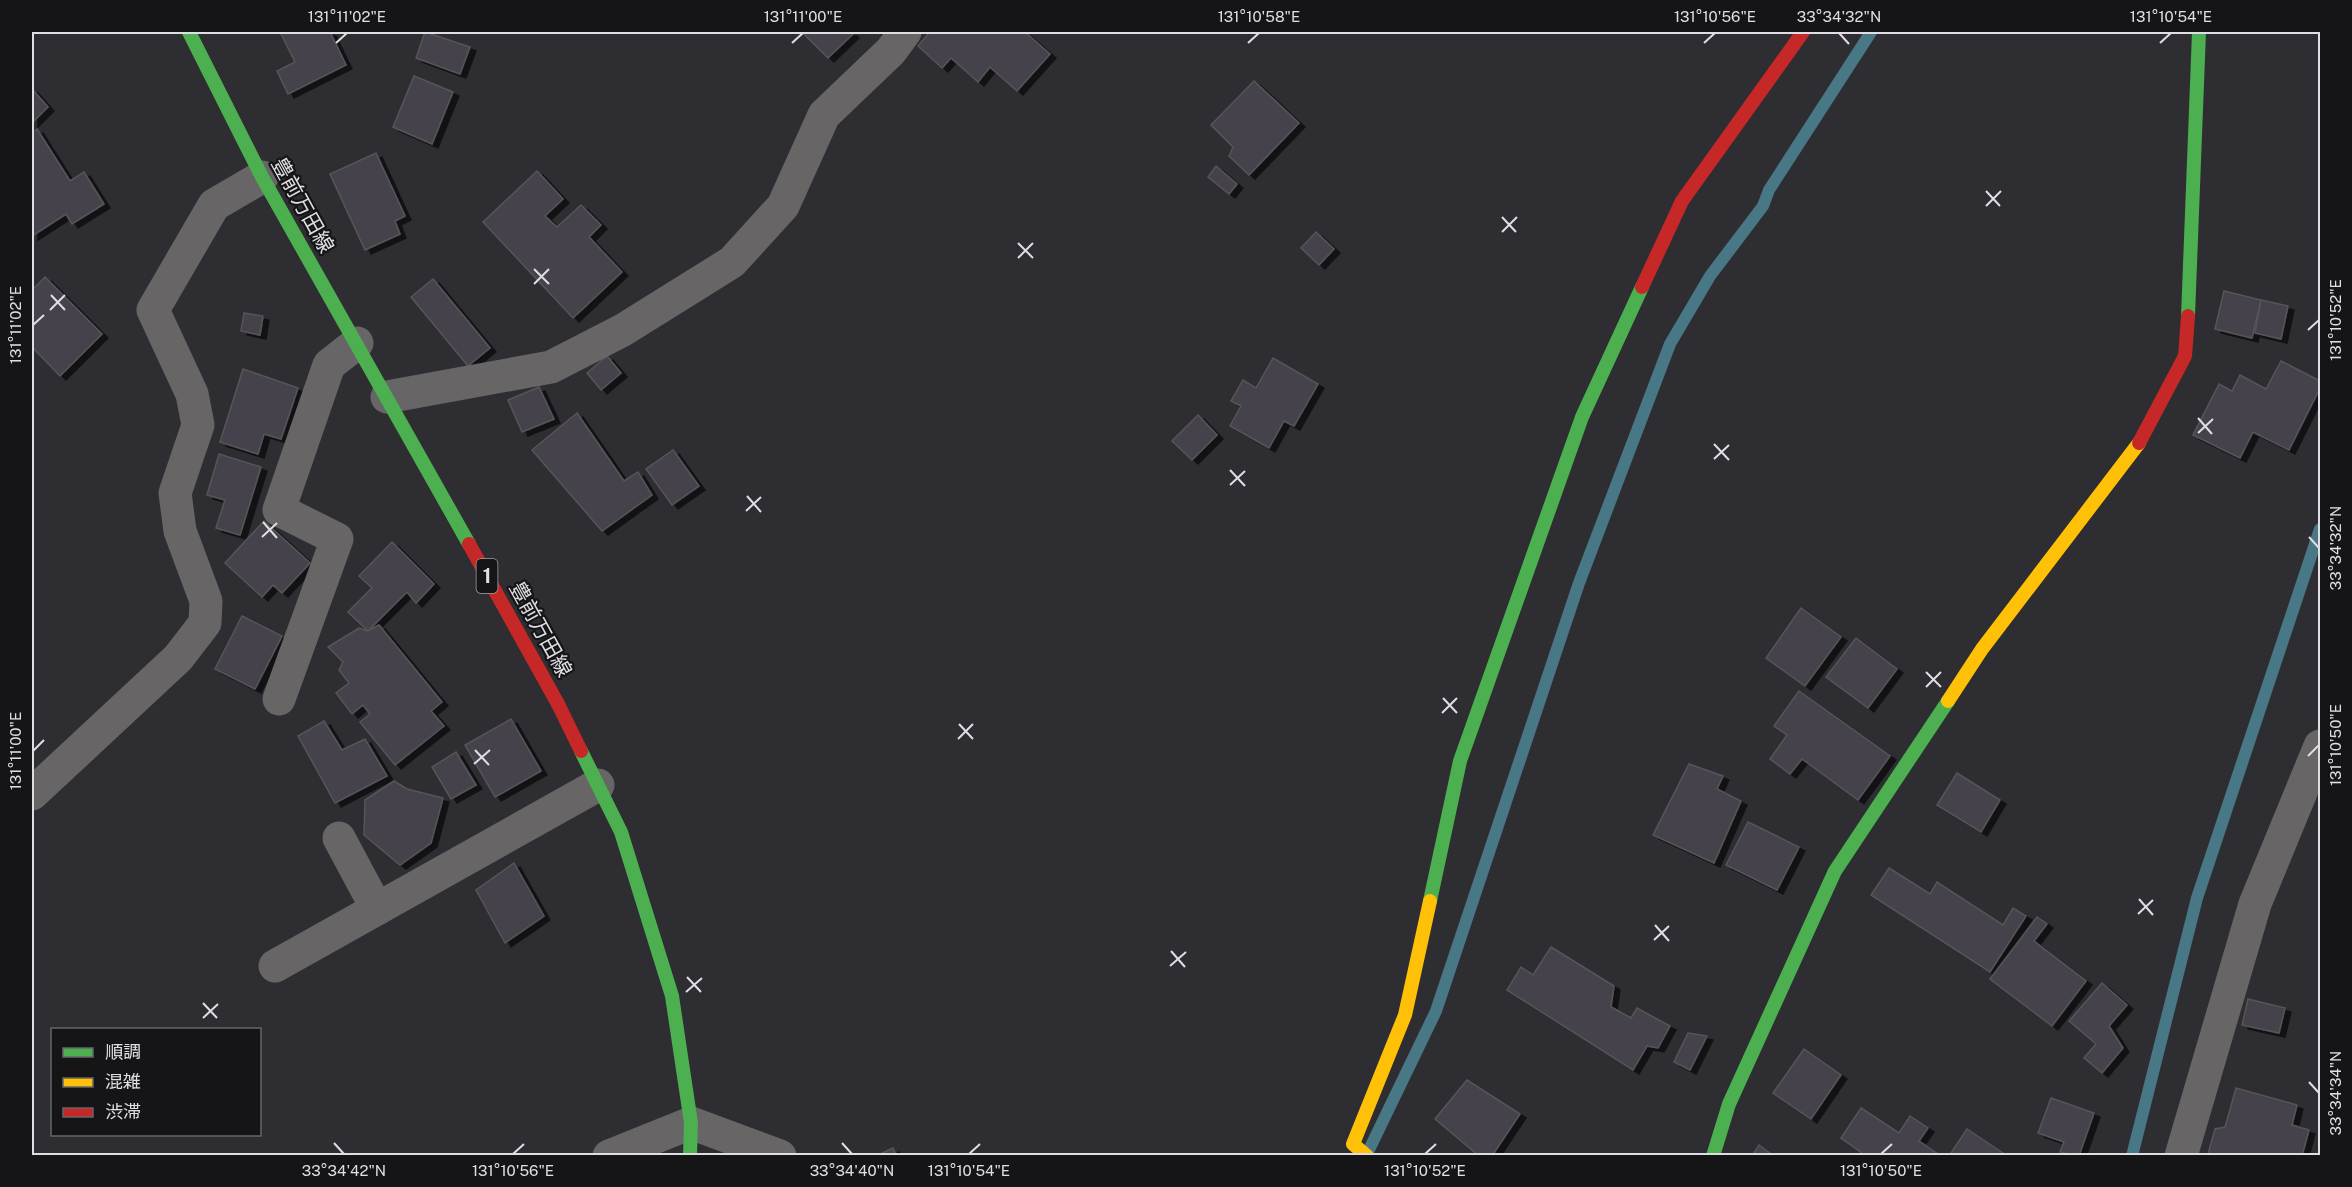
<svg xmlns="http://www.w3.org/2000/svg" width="2352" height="1187" font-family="'Public Sans','Noto Sans JP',sans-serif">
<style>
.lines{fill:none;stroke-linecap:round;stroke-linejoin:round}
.stream{stroke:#487785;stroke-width:12}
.building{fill:#45424b;stroke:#565558;stroke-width:1.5;filter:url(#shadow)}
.street{stroke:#676566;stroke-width:33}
.fast{stroke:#4caf50;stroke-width:14}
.slow{stroke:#ffc107;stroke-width:14}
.jam{stroke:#c62828;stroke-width:14}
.ticks{fill:none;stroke:#e0dee4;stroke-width:2}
.labels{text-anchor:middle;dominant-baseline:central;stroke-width:4.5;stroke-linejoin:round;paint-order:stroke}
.shield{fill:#151417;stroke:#a3a1a6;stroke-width:1.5}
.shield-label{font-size:20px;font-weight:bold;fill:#e0dee4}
.street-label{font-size:21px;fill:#e0dee4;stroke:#151417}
.neatline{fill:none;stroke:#e0dee4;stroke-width:2}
.ticks-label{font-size:15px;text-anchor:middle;fill:#e0dee4}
</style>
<defs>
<filter id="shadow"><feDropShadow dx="6" dy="4" stdDeviation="0" flood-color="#0009"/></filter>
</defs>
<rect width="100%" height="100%" fill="#2e2d31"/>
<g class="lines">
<g class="stream">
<path d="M1367,1154l69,-143 143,-428 91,-239 40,-68 53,-70 6,-16 102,-158"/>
<path d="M2132,1156l65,-258 123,-369"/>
</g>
</g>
<g class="building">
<path d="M280,32h50l16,33 -58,29 -11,-23 18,-9z"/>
<path d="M425,32l45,15 -10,27 -44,-16z"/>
<path d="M802,32h49l2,2 -25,24z"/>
<path d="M930,32h95l25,22 -33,37 -27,-24 -12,15 -27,-24 -9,10 -24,-22z"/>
<path d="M414,76l39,16 -21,52 -39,-17z"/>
<path d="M1254,81l45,42 -50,52 -20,-19 4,-9 -22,-22z"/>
<path d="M32,89l16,18 -16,16z"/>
<path d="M37,129l33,52 14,-9 20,32 -32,20 -6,-10 -34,22v-103z"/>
<path d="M376,153l29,63 -10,5 5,13 -35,16 -35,-76z"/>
<path d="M1216,166l21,18 -8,10 -21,-17z"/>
<path d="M537,171l26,28 -18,17 12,11 24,-22 20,20 -12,12 33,35 -49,46 -90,-96z"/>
<path d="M1316,232l18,17 -15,16 -18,-17z"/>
<path d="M45,277l57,57 -42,42 -28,-29v-57z"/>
<path d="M433,279l57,69 -22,18 -57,-69z"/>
<path d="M2224,291l37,9 -9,38 -37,-9z"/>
<path d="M2261,300l27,6 -7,33 -26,-6z"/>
<path d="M244,313l19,3 -3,19 -19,-4z"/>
<path d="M607,356l14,17 -20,17 -14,-17z"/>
<path d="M1273,358l45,26 -24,42 -10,-5 -15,27 -39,-22 11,-20 -10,-5 12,-21 13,8z"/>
<path d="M2281,361l39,20v7l-31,62 -36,-18 -13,26 -47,-23 26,-51 13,7 8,-16 26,14z"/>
<path d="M243,369l55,19 -17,51 -17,-5 -6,20 -38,-12z"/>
<path d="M539,387l15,32 -32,13 -14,-32z"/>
<path d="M577,413l47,68 14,-9 14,23 -50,36 -70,-81z"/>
<path d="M1198,415l19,20 -25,25 -20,-19z"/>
<path d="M673,450l26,36 -27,19 -26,-36z"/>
<path d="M219,454l42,13 -21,68 -24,-7 9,-28 -18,-5z"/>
<path d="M264,521l46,42 -28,30 -9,-8 -11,12 -37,-34z"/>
<path d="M392,542l42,42 -18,19 -9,-11 -39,39 -20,-19 24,-24 -13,-12z"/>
<path d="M1801,608l40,29 -36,49 -39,-28z"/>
<path d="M242,616l40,20 -27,53 -40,-20z"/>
<path d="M379,625l63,77 -11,9 13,15 -49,39 -35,-43 10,-8 -7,-9 -11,9 -16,-21 13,-10 -10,-13 4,-8 -15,-15 31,-19 9,3z"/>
<path d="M1856,638l41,31 -29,39 -42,-31z"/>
<path d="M1799,691l91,65 -32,44 -56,-41 -12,15 -20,-15 17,-24 -13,-9z"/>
<path d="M511,719l30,52 -46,26 -30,-52z"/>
<path d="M324,721l18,29 23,-11 22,37 -52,27 -37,-67z"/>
<path d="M456,752l20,33 -25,14 -19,-32z"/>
<path d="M1689,764l34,12 -6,13 24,12 -27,62 -61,-28z"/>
<path d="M1957,773l43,27 -19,32 -44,-27z"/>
<path d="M394,781l13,8 36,9 -12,45 -31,22 -36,-30 1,-35z"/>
<path d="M1748,822l51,25 -22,43 -51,-25z"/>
<path d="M514,863l30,53 -39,27 -29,-53z"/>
<path d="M1889,868l41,26 7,-12 66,43 10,-17 13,8 -36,56 -119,-77z"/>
<path d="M2037,917l10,7 -13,17 52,40 -34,45 -62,-47z"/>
<path d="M1551,947l63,39 -3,21 20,11 6,-10 33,18 -12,22 -11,-2 -14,24 -126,-80 14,-23 12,8z"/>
<path d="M2102,983l25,22 -18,21 14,22 -21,25 -18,-15 12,-14 -27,-23z"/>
<path d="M2248,999l37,9 -6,25 -37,-8z"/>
<path d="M1688,1033l19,3 -17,34 -16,-8z"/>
<path d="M1804,1049l37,26 -30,44 -38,-26z"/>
<path d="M1467,1080l53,34 -28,42h-13l-44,-37z"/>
<path d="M2236,1088l61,17 -5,20 17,5 -7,26 -94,-2 7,-25 10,-2z"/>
<path d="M2051,1098l43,15 -15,43 -19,-4 4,-10 -26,-9z"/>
<path d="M1861,1108l38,25 11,-17 18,12 -9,13 22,15h-75l-25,-18z"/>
<path d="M1967,1129l39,26 -1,1h-56z"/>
<path d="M1759,1145l15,11h-22z"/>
<path d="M893,1148l4,8h-21z"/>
</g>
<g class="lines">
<g class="street">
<path d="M387,397l164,-30 72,-37 109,-68 51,-56 41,-91 67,-64 14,-19"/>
<path d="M279,699l58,-160 -58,-29 50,-145 28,-22"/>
<path d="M32,794l146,-136 27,-35 1,-22 -26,-70 -5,-38 23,-68 -6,-31 -39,-84 61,-105 48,-28"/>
<path d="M339,838l38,71"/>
<path d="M275,966l323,-181"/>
<path d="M609,1156l82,-33 89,33"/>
<path d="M2181,1156l74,-252 65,-158"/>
</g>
<g class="fast">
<path d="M189,32l73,145 207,367"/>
<path d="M2188,316l11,-284"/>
<path d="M581,751l40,81 51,164 19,127 -1,33"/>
<path d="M1430,901l30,-140 122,-344 60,-130"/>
<path d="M1713,1156l16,-52 106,-233 113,-170"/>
</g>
<g class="slow">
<path d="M1948,701l34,-52 157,-206"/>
<path d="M1367,1156l-14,-12 52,-129 25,-114"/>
</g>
<g class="jam">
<path d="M1642,287l40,-86 121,-169"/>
<path d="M2139,443l46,-87 3,-40"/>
<path d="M469,544l89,160 23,47"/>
</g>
</g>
<path class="ticks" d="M1839,33l10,11M336,43l11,-10M792,43l11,-10M1248,43l11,-10M1704,43l11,-10M2160,43l11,-10M1986,191l14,15M1986,206l15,-15M1502,217l14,15M1502,232l15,-15M1018,243l15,15M1018,258l15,-15M534,269l15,15M534,284l15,-15M51,295l14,15M50,310l15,-15M33,325l11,-10M2308,330l11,-10M2198,418l14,16M2198,433l15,-14M1714,444l15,16M1714,459l15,-14M1230,470l15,16M1230,485l15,-14M747,496l14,16M746,511l15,-14M263,522l14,16M262,537l15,-14M2309,537l10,11M1926,672l15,15M1926,687l15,-15M1443,698l14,15M1442,713l15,-15M959,724l14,15M958,739l15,-15M475,750l14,15M33,751l11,-11M2308,756l11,-11M474,764l16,-14M2139,899l14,16M2138,914l15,-14M1655,925l14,16M1654,940l15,-14M1171,951l14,16M1170,966l16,-14M687,977l14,15M686,992l16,-14M203,1003l14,15M203,1018l15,-14M2309,1082l10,11M334,1143l10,11M842,1143l10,11M513,1154l11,-10M969,1154l11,-10M1425,1154l11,-10M1881,1154l11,-10"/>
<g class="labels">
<rect class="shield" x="476.5" y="559" width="21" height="34" rx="4.5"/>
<g class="shield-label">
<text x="487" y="576">1</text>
</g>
<g class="street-label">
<text transform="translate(303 205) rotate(61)">豊前万田線</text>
<text transform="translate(541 629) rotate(61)">豊前万田線</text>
</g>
</g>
<rect width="2352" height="1187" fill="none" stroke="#151417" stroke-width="66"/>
<rect x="51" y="1028" width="210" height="108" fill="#151417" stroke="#666569" stroke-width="1.5"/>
<rect x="63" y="1048" width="30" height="9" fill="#4caf50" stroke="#666569" stroke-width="1.5"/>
<text x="105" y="1058" font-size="18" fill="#e0dee4">順調</text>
<rect x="63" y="1078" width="30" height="9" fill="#ffc107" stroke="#666569" stroke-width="1.5"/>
<text x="105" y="1088" font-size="18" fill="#e0dee4">混雑</text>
<rect x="63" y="1108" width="30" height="9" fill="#c62828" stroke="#666569" stroke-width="1.5"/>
<text x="105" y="1118" font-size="18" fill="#e0dee4">渋滞</text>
<rect x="33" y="33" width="2286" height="1121" class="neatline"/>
<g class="ticks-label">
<text x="347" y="22">131°11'02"E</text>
<text x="803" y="22">131°11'00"E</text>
<text x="1259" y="22">131°10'58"E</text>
<text x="1715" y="22">131°10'56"E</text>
<text x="1839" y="22">33°34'32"N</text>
<text x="2171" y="22">131°10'54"E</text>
<text transform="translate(2336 320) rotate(-90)" y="5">131°10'52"E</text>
<text transform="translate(16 325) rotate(-90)" y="5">131°11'02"E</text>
<text transform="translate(2336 548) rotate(-90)" y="5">33°34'32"N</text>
<text transform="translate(2336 745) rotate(-90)" y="5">131°10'50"E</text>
<text transform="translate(16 751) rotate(-90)" y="5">131°11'00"E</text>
<text transform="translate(2336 1093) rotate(-90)" y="5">33°34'34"N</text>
<text x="344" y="1176">33°34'42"N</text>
<text x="513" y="1176">131°10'56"E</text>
<text x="852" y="1176">33°34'40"N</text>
<text x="969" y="1176">131°10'54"E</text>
<text x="1425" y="1176">131°10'52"E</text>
<text x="1881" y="1176">131°10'50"E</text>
</g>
</svg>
